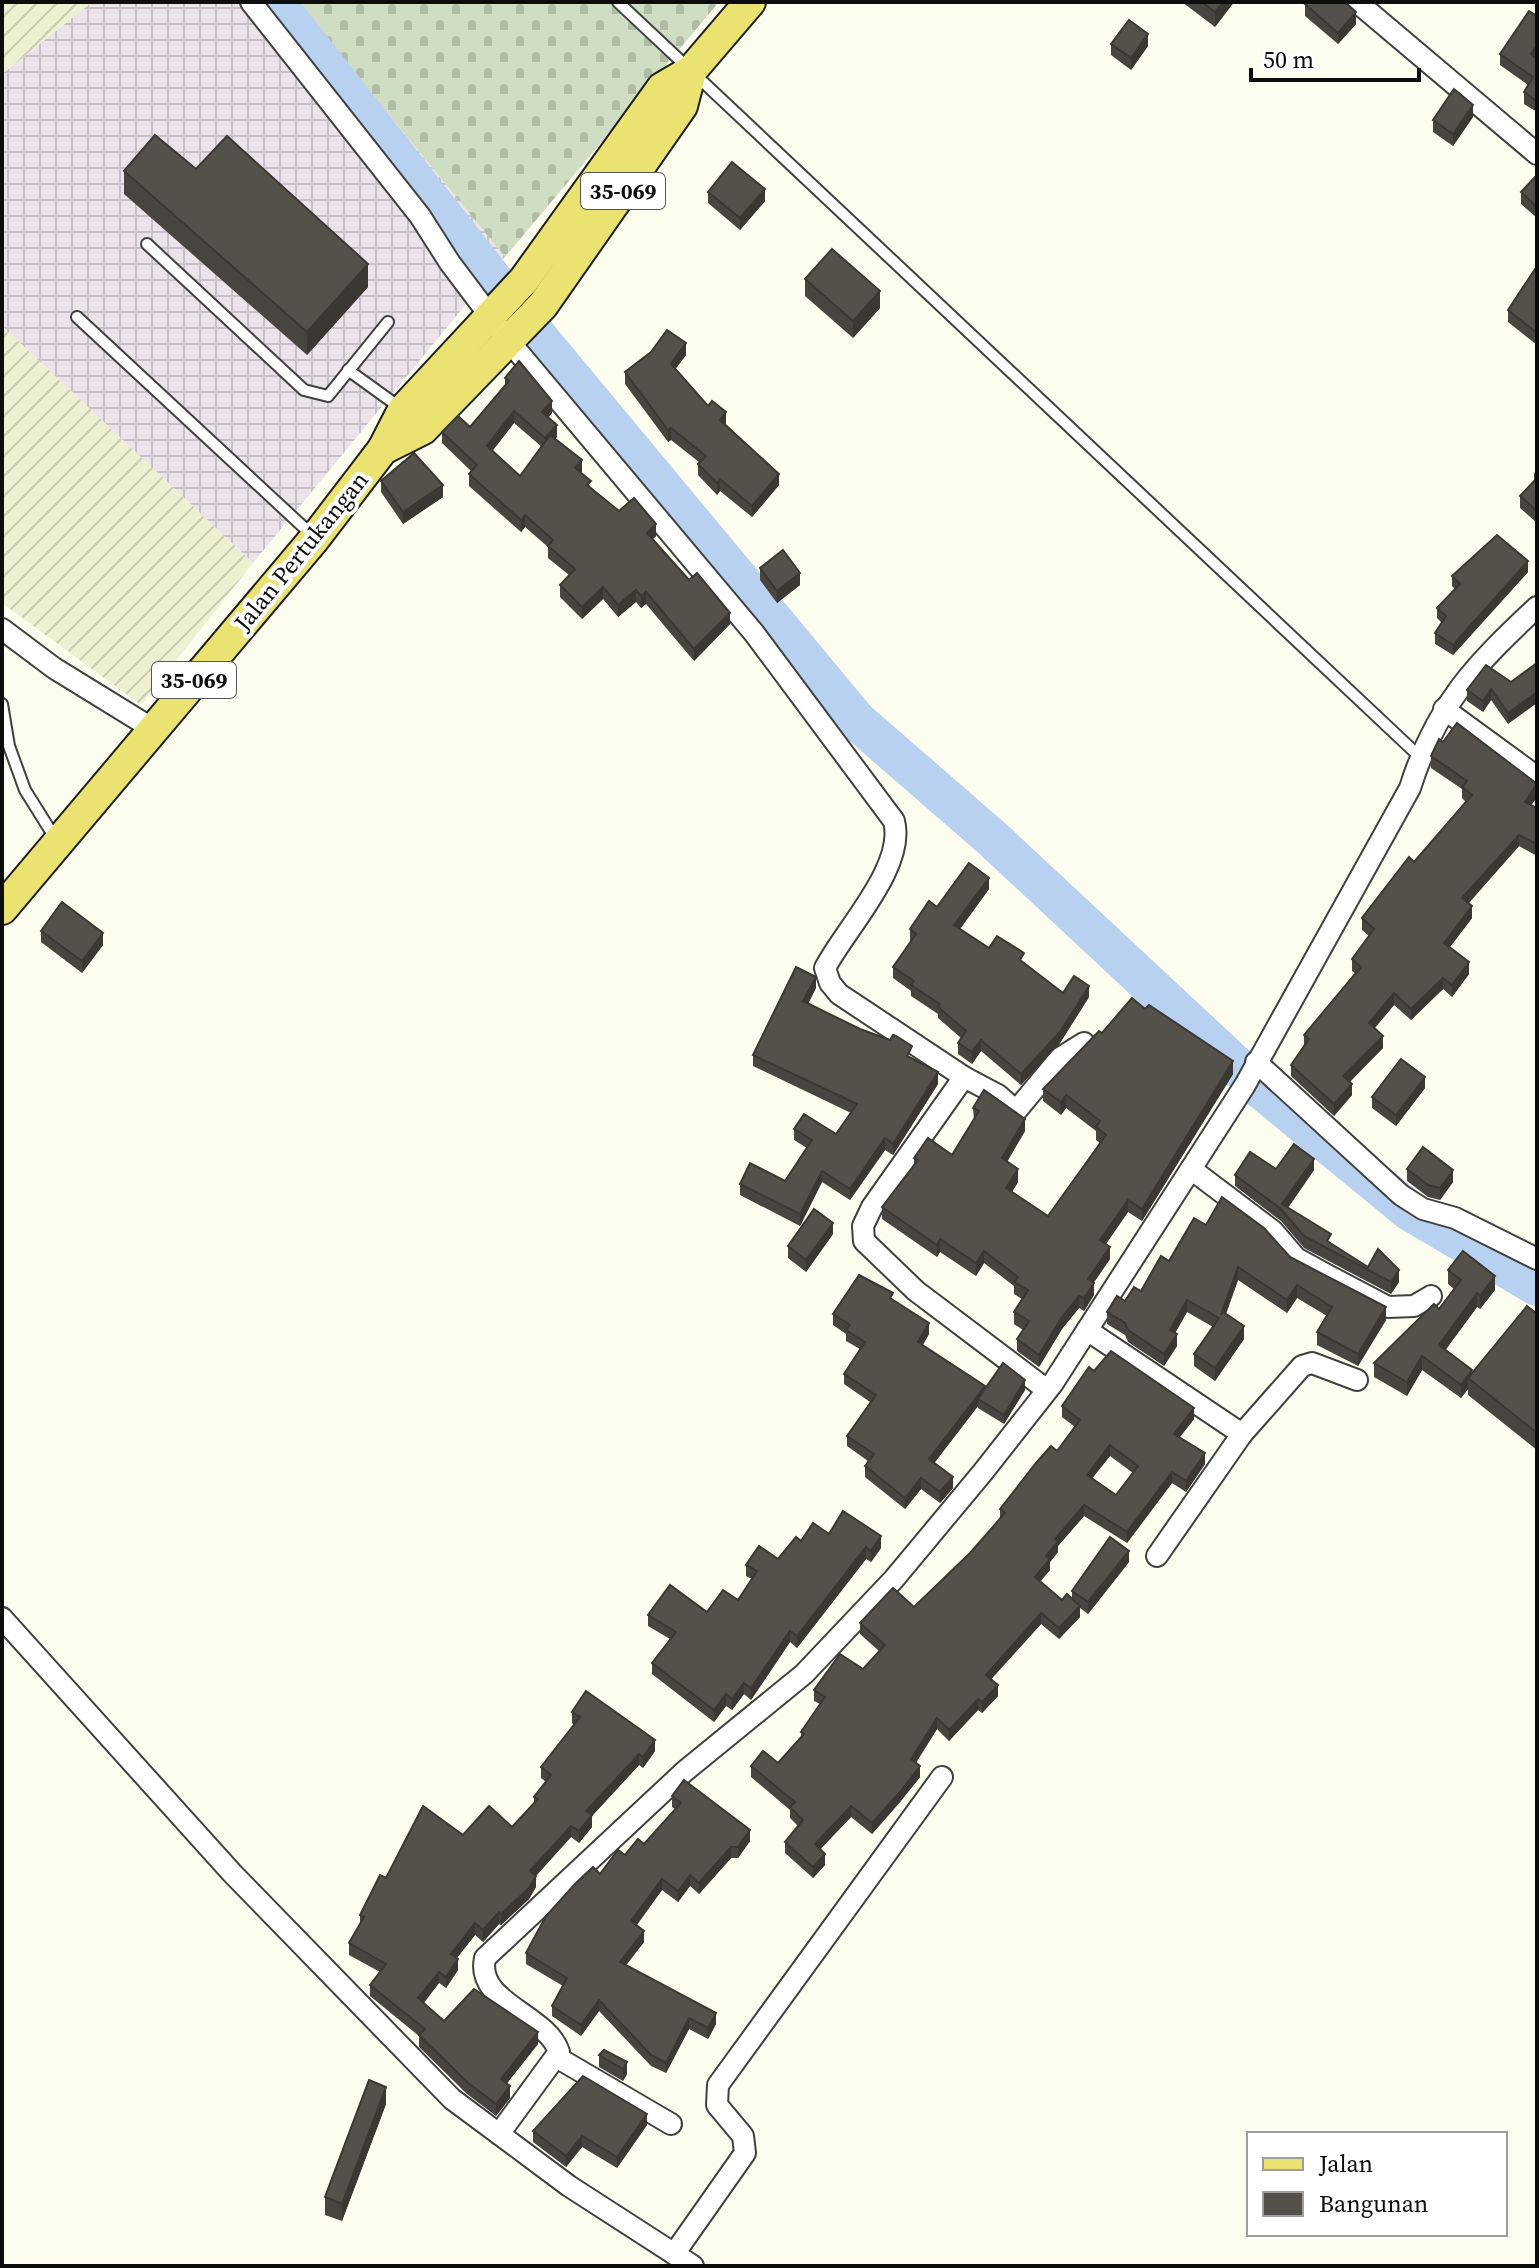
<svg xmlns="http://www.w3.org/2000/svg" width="1539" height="2268" font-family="'Source Serif 4',serif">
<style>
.industrial{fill:url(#industrial-grid)}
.farmland{fill:url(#farmland-furrows)}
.cemetery{fill:url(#cemetery-stones)}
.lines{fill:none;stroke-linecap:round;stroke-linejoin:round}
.river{stroke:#b8d1f0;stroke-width:40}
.service-casing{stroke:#404040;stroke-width:14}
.minor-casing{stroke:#404040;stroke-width:24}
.primary-casing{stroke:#1e1e1e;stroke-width:34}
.service{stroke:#fff;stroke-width:10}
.minor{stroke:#fff;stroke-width:20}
.primary{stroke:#eae372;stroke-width:30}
.wall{fill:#484540;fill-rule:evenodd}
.shaded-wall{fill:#3b3834}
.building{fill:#54504a;stroke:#3b3834;stroke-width:2;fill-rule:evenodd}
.labels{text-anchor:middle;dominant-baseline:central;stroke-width:8;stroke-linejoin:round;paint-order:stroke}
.shield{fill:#fff;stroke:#565656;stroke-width:2}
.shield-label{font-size:22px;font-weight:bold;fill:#0d0d0d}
.street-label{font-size:24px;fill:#0d0d0d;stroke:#fff}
</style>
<defs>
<pattern id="industrial-grid" width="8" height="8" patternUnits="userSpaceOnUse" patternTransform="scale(2)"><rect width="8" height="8" fill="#ebe2ea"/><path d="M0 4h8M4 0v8" fill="none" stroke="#c8c1c8"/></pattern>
<pattern id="farmland-furrows" width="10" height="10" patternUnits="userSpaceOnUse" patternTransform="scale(2)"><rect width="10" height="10" fill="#eef1d1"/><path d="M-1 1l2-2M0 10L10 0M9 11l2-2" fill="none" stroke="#cbcdb2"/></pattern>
<pattern id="cemetery-stones" width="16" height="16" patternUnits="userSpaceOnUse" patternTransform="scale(2)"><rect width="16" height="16" fill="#cfddc2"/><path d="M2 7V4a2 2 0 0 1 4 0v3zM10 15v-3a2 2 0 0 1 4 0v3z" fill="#b1bca6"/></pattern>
</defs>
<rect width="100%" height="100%" fill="#fdfdef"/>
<path class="industrial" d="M92,2h205l208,255 -252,306 -251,-237v-252z"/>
<g class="farmland">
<path d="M2,2h90l-90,72z"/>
<path d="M2,326l251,237 -112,142 -139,-102z"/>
</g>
<path class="cemetery" d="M297,2h422l-214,255z"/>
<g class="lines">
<path class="river" d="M275,2l266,339 315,379 138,120 267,249 149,122 127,75"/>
<defs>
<g id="service">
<path d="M618,2l802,755"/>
<path d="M147,244l157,146 24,6 60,-74"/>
<path d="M77,317l236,219"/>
<path d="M348,370l54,39"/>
<path d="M2,704l7,42 16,44 30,48"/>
</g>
<g id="minor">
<path d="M251,2l169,214 30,47 58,77 246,293 140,188c12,45 -48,107 -69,147l5,15 9,11 125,83 -92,130 -9,19 1,15 52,50 131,99"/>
<path d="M1357,2l180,152"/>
<path d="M2,629l52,39 99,61"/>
<path d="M1444,709l93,68"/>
<path d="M1256,1062l145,133 22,14 32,9 82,41"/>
<path d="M964,1077l34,18 18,16 44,-53 24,-15"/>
<path d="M1191,1169l82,62 23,27 33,18 59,31 26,-1 17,-10"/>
<path d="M1087,1330l155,104 60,-68 10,-3 45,17"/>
<path d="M1157,1556l85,-122"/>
<path d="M2,1618l230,255 220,226 117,87 124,80"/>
<path d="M558,2058l113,66"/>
<path d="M499,2134l60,-82c-12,-38 -84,-49 -74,-94l200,-187 119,-97 90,-95 89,-107 70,-89 192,-298 165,-297c26,-83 65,-123 127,-181"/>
<path d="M674,2254l71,-101 -2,-17 -26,-31 1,-20 224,-308"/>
</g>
<g id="primary">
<path d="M383,449l40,-20 120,-124 139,-199 9,-35"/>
<path d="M2,909l313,-371 68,-89 20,-39 121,-130 138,-192 29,-17 59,-69"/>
</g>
</defs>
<use href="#service" class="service-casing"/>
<use href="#minor" class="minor-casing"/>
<use href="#primary" class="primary-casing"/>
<use href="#service" class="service"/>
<use href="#minor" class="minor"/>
<use href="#primary" class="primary"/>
</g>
<g class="wall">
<path d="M1182,2h52l-19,25z"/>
<path d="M1305,4l51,20 -18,20 -33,-28z"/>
<path d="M1111,44l37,2 -17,24 -20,-15z"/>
<path d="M1500,54l37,4v54l-13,-8v-12l4,-7 -28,-20z"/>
<path d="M1473,117l-20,29 -20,-14v-12z"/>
<path d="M196,169l172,118 -61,68 -183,-161v-23z"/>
<path d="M1537,175v43l-16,-14v-12z"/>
<path d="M708,192l57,9 -25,29 -32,-27z"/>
<path d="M1537,260v85l-29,-23v-12l27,-41v-6z"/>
<path d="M805,279l75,29 -27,30 -48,-42z"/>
<path d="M651,352l35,3 -11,14 33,37 18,18 -1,1 54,60 -27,32 -32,-26 -3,4 -19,-20v-11l1,-2 -28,-22 -3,2 -43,-58v-12z"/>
<path d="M505,378l47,35 -4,5 9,19 -2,2 27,33 -1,1 10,15 28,23 37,25 -3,3 77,85 -36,37 -48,-57 -5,4 -5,-6 -18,15 -15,-18 -21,20 -22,-22v-12l9,-10 -21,-17v-11l-23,-20 -4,5 -52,-46v-12l2,-3 -29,-28v-11l28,-5 35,-41zM514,423l28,24 -22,29 -28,-25z"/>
<path d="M1537,470v53l-17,-15v-12l14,-15v-8z"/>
<path d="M381,481l62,16 -40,27 -22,-32z"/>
<path d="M760,568l40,17 -23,18 -17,-23z"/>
<path d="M1528,572l-75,83 -18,-11v-11l7,-10 -5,-5v-10l18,-19 -3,-3v-10z"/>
<path d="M1511,682l-3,42 -17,-24 -8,12 -16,-11v-11z"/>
<path d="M1431,756l106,41 -6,8 6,3v48l-18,-10 -50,57 3,15 -23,30 20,26 -17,23 -9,-8 -32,31 -17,-15 -19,23 8,20 -33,34 2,13 -18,21 -43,-40v-11l13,-20v-10l52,-61 -4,-3v-12l17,-23 -7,-6v-12l52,-56 52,-60 -4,-4v-9l-31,-21z"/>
<path d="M989,889l-29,40 29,19 35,15 39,30 26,4 -29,46 -39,42 -40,-34 -9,13 -14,-10v-11l3,-5 -23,-20v-4l-27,-18v-5l-18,-13v-11l18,-26h-1v-12l27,-22z"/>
<path d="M41,931l62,14 -21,28 -41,-31z"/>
<path d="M816,988l-8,16 104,54 26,26 -45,71 -8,-5 -35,50 -28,-18 -22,44 -60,-31v-11l45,-3 22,-33 -13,-8v-11l42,5 15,-21 -98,-47v-11z"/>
<path d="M1145,1009l88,65 -91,147 -14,-9 -22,32 4,15 -16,23v13l-10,16 -5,-3 -17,21 -23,38 -22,-16v-12l6,-9 -9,-6v-12l8,-13 -8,-5v-8l-30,-23 -8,13 -36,-24 -3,5 -55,-38v-12l32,-42v-7l38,-3 22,-35 -1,-12 52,23 -18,31 11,20 -6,10 36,24 52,-73 -4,-3v-9l-30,-23 -5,7 -18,-14v-12l59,-56z"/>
<path d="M1425,1088l-29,38 -24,-18v-11z"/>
<path d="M1276,1169l38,1 -26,38 43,35 37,24 31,15 -8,12 -87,-46 -23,-27 -46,-35v-11z"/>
<path d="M1407,1169l46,13 -13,18 -12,-3 -21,-16z"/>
<path d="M1206,1225l84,32 96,63 -28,46 -41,-21v-13l10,-16 -30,-18 -10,15 -49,-33 -12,34 18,25 -29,42 -21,-15v-12l19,-27 -26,-15 -12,21 2,13 -13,20 -36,-24 -3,-7 -18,-11v-12l18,-11 16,-10z"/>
<path d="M833,1234l-27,38 -18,-14v-12z"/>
<path d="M1448,1270l47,20 -15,19 -3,-2 -32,43 27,23 65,-59v136l-69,-55v-6l-7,9 -39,-28 -15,26 -33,-19v-14l65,-54 15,-20 -6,-5z"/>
<path d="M893,1300l36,34 -6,11 62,44 40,1 -21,34 -26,-16v-2l-44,57 19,25 -13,15 -19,-14 -16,20 -40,-32v-11l3,-5 -21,-15v-10l23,-34 -26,-18v-10l16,-25 -14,-8v-7l-13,-9v-11z"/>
<path d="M1094,1371l100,48 -14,18 25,27 -19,28 -14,-9 -45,60 -43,-27 -26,30v6l-8,10v8l-10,11 22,19 10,-1v-8l57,-29 -41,52 -8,-6v9l-21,22 -18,-15 -50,55 7,17 -16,17 -4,-3 -29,31 -12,-12 -21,34 4,14 -20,25 -28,32 -21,-17 -31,32 5,16 -12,13 -28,-25v-11l13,-16 -8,-8v-8l-39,-33v-11l27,-3 23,-26v-5l19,-28 -6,-3v-11l49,-21 16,-18 -19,-17v-11l54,-16 56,-54 30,-34v-10l57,-58 18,-24 -13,-10v-11zM1110,1456l23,17 -17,22 -24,-17z"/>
<path d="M829,1534l52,14 -10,14 -5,-3 -69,89 -7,-6 -39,58 -7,-6 -12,16 -6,-4 -12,16 -62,-48v-11l18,-24 -22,-13v-11l59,-3 31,-12 14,-21 -6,-3v-11l32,-6 23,-18z"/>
<path d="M572,1712l83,39 -12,17 -4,-3 -47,51v11l-13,16 -8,-6 -35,39v11l-7,12 -28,26 -2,-1 -16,18 -8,-7 -18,23 1,12 -12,18 -7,-5 -15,20 20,18 94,23 -32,40 4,14 -14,18 -29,-22 -48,-47v-11l-49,-40v-11l10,-13 -31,-17v-12l11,-18v-10l26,-37 77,-43 49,-8 22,-24v-6l12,-15 -5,-4v-11l33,-42 -2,-2z"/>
<path d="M672,1796l78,45 -12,17h-7l-32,36 -9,-8 -12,16 -16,-12 -25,35 7,17 -18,23 90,59 -8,15 -19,-10 -23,44 -15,-7 -52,-55 -18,25 -29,-20v-10l11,-20 -37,-22v-11l99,-98 19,-11 31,-35 -3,-2z"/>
<path d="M599,2055l28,7v12l-4,7 -24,-14z"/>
<path d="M386,2104l-44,117 -17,-6v-18z"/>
<path d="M647,2125l-30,43 -35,-21 -16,20 -33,-25v-11z"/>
</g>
<g class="shaded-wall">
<path d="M1223,2h11l-19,25v-15z"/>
<path d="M1356,12v12l-18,20v-11z"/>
<path d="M1148,34v12l-17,24v-12z"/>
<path d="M1537,45v12l-6,9v-12z"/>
<path d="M1473,105v12l-20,29v-12z"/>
<path d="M3,165v18l-1,1v-17z"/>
<path d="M765,189v12l-25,29v-12z"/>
<path d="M368,264v23l-61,68v-23z"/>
<path d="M880,291v17l-27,30v-17z"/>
<path d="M686,343v12l-15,20v-11z"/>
<path d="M552,401v12l-10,11v-12z"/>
<path d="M514,411v12l-27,35v-12z"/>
<path d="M726,412v12l-6,7v-11z"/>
<path d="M557,425v12l-12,13v-12z"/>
<path d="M671,428v12l-3,2v-12z"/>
<path d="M582,460v12l-7,8v-12z"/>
<path d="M779,474v11l-27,32v-11z"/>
<path d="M720,479v12l-3,4v-12z"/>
<path d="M443,485v12l-40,27v-12z"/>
<path d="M525,515v12l-4,5v-12z"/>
<path d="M656,524v12l-9,8v-11z"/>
<path d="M1528,561v11l-75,83v-10z"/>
<path d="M800,573v12l-23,18v-12z"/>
<path d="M603,587v12l-21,20v-12z"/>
<path d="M636,590v12l-18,15v-12z"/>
<path d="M646,592v12l-5,4v-12z"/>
<path d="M730,613v11l-36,37v-12z"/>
<path d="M1491,689v11l-8,12v-11z"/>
<path d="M1537,692v11l-29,21v-11z"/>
<path d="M1537,785v12l-12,17v-12z"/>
<path d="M1519,835v11l-57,64v-12z"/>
<path d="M989,878v11l-35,48v-12z"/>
<path d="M1472,906v12l-28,37v-12z"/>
<path d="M103,933v12l-21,28v-12z"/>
<path d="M1469,962v12l-17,23v-12z"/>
<path d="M816,977v11l-13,25v-12z"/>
<path d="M1443,978v11l-32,31v-11z"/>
<path d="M1089,986v11l-29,46 -39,42v-11z"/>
<path d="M1394,993v12l-25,29v-11z"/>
<path d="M1383,1036v12l-40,40v-12z"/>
<path d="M981,1040v11l-9,13v-12z"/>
<path d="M1233,1061v13l-91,147v-12z"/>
<path d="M938,1072v12l-45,71v-11z"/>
<path d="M1425,1077v11l-29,38v-11z"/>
<path d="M1352,1084v11l-18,21v-12z"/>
<path d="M1066,1095v13l-5,7v-13z"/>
<path d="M1025,1119v12l-23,39v-12z"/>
<path d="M885,1138v12l-35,50v-11z"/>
<path d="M1314,1159v11l-30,43 -2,-9z"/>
<path d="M1018,1169v13l-12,19v-13z"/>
<path d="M1453,1170v12l-13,18v-12z"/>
<path d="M822,1171v11l-22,44v-12z"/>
<path d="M1128,1200v12l-28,40v-12z"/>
<path d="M833,1223v11l-27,38v-12z"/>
<path d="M940,1239v13l-3,5v-12z"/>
<path d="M1110,1247v12l-22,32v-12z"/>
<path d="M984,1251v12l-8,13v-13z"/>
<path d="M1238,1267v13l-17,47v-12z"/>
<path d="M1399,1270v12l-8,12v-12z"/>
<path d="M1495,1276v14l-15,19v-13z"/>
<path d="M1094,1283v12l-10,16v-13z"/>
<path d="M1297,1285v13l-10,15v-13z"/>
<path d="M1477,1293v14l-38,52v-14z"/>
<path d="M1079,1296v12l-17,21 -23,38v-12l23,-38z"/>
<path d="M1187,1300v12l-17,30v-12z"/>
<path d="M1386,1307v13l-28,46v-12z"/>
<path d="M929,1323v11l-11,18v-10z"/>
<path d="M1244,1326v13l-29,42v-13z"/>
<path d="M1177,1334v12l-13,20v-12z"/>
<path d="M1422,1356v14l-15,26v-14z"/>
<path d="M1472,1370v11l-4,-3v11l-7,9v-13z"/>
<path d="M1025,1380v10l-21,34v-9z"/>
<path d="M985,1386v11l-7,2v7l-49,64v-11z"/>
<path d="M1194,1408v11l-20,25v-10z"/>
<path d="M1110,1445v11l-23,29v-10z"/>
<path d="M1205,1453v11l-19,28v-11z"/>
<path d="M1172,1472v11l-45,60v-11z"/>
<path d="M953,1477v11l-13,15v-11z"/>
<path d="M921,1478v11l-16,20v-11z"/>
<path d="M1084,1505v11l-26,30v6l-8,10v8l-15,18v-11l20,-38z"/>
<path d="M881,1536v12l-10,14v-11z"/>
<path d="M866,1547v12l-69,89v-12z"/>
<path d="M1129,1551v11l-41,52v-12z"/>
<path d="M1080,1606v11l-21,22v-11z"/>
<path d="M1041,1613v11l-55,61v-10z"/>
<path d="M790,1631v11l-39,58v-12z"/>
<path d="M744,1683v11l-12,16v-11z"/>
<path d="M998,1685v11l-16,17v-11z"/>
<path d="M726,1694v12l-12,16v-12z"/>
<path d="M978,1699v11l-29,31v-11z"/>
<path d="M937,1718v11l-26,41v-11z"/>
<path d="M655,1740v11l-12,17v-11z"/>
<path d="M639,1754v11l-47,51v11l-13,16v-12l7,-20z"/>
<path d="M920,1766v11l-20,25 -28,32v-11z"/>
<path d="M851,1806v11l-36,38v-11z"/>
<path d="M571,1826v11l-41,45v-11z"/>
<path d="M750,1830v11l-12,17v-11z"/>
<path d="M731,1847v11l-32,36v-11z"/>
<path d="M825,1854v11l-12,13v-11z"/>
<path d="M690,1875v11l-12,16v-11z"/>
<path d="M536,1876v11l-7,12 -28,26v-11z"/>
<path d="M662,1879v11l-31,42v-11z"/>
<path d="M499,1912v12l-16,18v-12z"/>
<path d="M475,1923v12l-24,30v-11z"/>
<path d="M644,1931v11l-24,31v-11z"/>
<path d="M458,1959v11l-12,18v-11z"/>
<path d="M439,1972v11l-21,26v-11z"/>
<path d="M599,2000v11l-18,25v-11z"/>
<path d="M716,2013v11l-8,15v-11z"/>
<path d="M689,2018v11l-23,44v-10z"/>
<path d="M538,2032v12l-37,47v-12z"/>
<path d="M627,2062v12l-4,7v-12z"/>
<path d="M510,2086v12l-14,18v-12z"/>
<path d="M386,2087v17l-44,117v-17z"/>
<path d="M647,2114v11l-30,43v-11z"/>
<path d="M582,2136v11l-16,20v-11z"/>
</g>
<g class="building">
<path d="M1202,2h21l-8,10z"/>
<path d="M1307,2h38l11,10 -18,21 -33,-29z"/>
<path d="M1529,11l8,5v29l-6,9 6,5v42l-13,-9 9,-15 -33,-23z"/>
<path d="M1129,20l19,14 -17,24 -20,-14z"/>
<path d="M1454,89l19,16 -20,29 -20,-14z"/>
<path d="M155,135l41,34 31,-33 141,128 -61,68 -183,-161z"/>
<path d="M732,162l33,27 -25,29 -32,-26z"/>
<path d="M1537,175v32l-16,-15z"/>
<path d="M832,249l48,42 -27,30 -48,-42z"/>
<path d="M1537,266v67l-29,-23z"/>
<path d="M667,330l19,13 -15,21 37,42 4,-5 14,11 -6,8 59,54 -27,32 -32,-27 -3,4 -19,-19 8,-8 -35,-28 -3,2 -43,-58 26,-20z"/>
<path d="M519,361l33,40 -10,11 15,13 -12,13 -31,-27 -27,35 33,30 30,-41 32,25 -7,8 16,13 -4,4 32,26 15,-13 22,26 -9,9 42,47 8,-7 33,40 -36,36 -48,-57 -5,4 -5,-6 -18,15 -15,-18 -21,20 -22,-22 15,-16 -27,-23 5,-6 -28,-25 -4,5 -52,-46 8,-9 -35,-33 16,-16 12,11 39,-46 -4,-3z"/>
<path d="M414,453l29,32 -40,27 -22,-31z"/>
<path d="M1537,478v33l-17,-15z"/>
<path d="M1497,535l31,26 -75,84 -18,-12 11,-17 -9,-8 23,-24 -8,-8z"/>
<path d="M783,550l17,23 -23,18 -17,-23z"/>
<path d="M1537,663v29l-29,21 -17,-24 -8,12 -16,-11 19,-25 25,17z"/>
<path d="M1457,723l80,61 -12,18 12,6v36l-18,-9 -57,63 10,8 -28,37 25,19 -17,23 -9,-7 -32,31 -17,-16 -25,30 14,13 -40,40 9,8 -18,20 -43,-39 18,-26 -5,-4 57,-68 -9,-8 22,-30 -12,-11 47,-61 5,5 58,-67 -10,-8 5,-6 -36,-25 8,-17 4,3z"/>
<path d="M969,863l20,15 -35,47 35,23 8,-12 27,17 -4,7 43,33 11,-17 15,10 -29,46 -39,42 -40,-34 -9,12 -14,-9 8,-12 -28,-24 2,-3 -29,-19 3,-4 -21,-14 23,-33 -6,-5 19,-28 8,6z"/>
<path d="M62,902l41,31 -21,28 -41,-30z"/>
<path d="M796,967l20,10 -13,24 57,28 30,11 3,-5 3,1 16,10 -5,10 31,16 -45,72 -8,-6 -35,51 -28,-18 -22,43 -60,-30 10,-21 35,18 27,-41 -18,-11 10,-15 32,20 21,-30 -104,-49z"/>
<path d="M1132,998l13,11 4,-4 84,56 -91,148 -14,-9 -28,40 10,7 -22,32 6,4 -10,15 -5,-2 -17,21 -23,38 -22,-16 12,-18 -15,-9 14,-22 -14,-8 4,-5 -34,-26 -8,12 -36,-24 -3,6 -55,-38 36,-47 -4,-2 14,-20 24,17 27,-44 -6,-3 11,-18 41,29 -23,39 16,11 -12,19 42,28 58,-81 -10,-8 4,-6 -34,-26 -5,7 -18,-13 56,-58 3,2z"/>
<path d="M1401,1059l24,18 -29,38 -24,-18z"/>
<path d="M1294,1144l20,15 -32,45 49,30 -4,7 41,26 10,-18 21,21 -8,12 -87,-46 -23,-27 -46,-34 15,-23 26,17z"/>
<path d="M1423,1147l30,23 -13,18 -12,-3 -21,-16z"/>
<path d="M1222,1197l42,31 26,29 96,50 -28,47 -41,-22 15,-25 -35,-22 -10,15 -49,-33 -17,48 2,-3 21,14 -29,42 -21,-14 25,-36 -32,-18 -17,30 7,4 -13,20 -36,-24 -3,-7 -18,-11 10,-16 8,5 9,-14 7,4 20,-35 8,5 25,-43 12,7z"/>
<path d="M814,1209l19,14 -27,37 -18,-14z"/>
<path d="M1463,1251l32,25 -15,20 -3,-3 -38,52 33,25 -11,15 -39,-29 -15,26 -33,-19 60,-59 5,5 22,-29 -13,-10z"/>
<path d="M859,1275l34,18 -3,5 39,25 -11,19 67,44 -56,73 24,18 -13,15 -19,-14 -16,20 -40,-32 9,-12 -27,-18 29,-41 -32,-21 21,-32 -19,-12 4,-5 -17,-11z"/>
<path d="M1527,1306l10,8v119l-69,-55z"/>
<path d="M1111,1351l83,57 -20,26 31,19 -19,28 -14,-9 -45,60 -43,-27 -29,34 3,2 -12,15 4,3 -15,18 27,23 5,-6 13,12 -21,22 -18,-15 -55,62 12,10 -16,17 -4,-3 -29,31 -12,-12 -26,41 9,7 -20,26 -28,31 -21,-17 -36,38 10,10 -12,13 -28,-25 18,-22 -13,-13 5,-5 -44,-36 12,-15 15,12 26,-29 -3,-2 24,-35 -11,-7 26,-36 23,15 22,-24 -25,-22 33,-35 21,19 56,-54 35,-40 -5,-4 36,-46 15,-17 6,5 23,-31 -18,-14 27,-39 5,4zM1110,1445l28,21 -22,29 -29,-20z"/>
<path d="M1003,1363l22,17 -21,35 -26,-16z"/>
<path d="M843,1511l38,25 -10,15 -5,-4 -69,89 -7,-5 -39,57 -7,-5 -12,16 -6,-5 -12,16 -62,-47 24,-31 -28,-17 22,-30 37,27 16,-22 15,10 19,-29 -11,-6 13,-19 19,13 18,-22 5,4 12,-18 16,11z"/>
<path d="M1110,1537l19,14 -41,51 -16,-11z"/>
<path d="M586,1691l69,49 -12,17 -4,-3 -53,57 6,4 -13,16 -8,-5 -41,45 6,5 -7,12 -28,26 -2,-2 -16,18 -8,-7 -24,31 7,5 -12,18 -7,-5 -21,26 26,23 30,-32 64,43 -37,47 9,7 -14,18 -29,-22 -48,-47 6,-6 -55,-44 16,-21 -37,-21 15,-26 -4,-2 20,-40 6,3 37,-72 40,29 26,-29 23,21 26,-28 -4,-2 17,-22 -10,-8 39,-50 -8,-5z"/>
<path d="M684,1780l66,50 -12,17h-7l-32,36 -9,-8 -12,16 -16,-12 -31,42 13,10 -24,31 96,51 -8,15 -19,-10 -23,45 -15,-8 -52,-55 -18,25 -29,-19 15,-28 -41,-25 20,-37 30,-33 17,-16 7,7 18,-24 7,5 13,-16 6,5 37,-41 -9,-7z"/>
<path d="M604,2050l23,12 -4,7 -24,-14z"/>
<path d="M583,2076l64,38 -30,43 -35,-21 -16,20 -33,-25z"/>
<path d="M369,2080l17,7 -44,117 -17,-7z"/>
</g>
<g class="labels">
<g class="shield">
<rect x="581" y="173" width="84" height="36" rx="6"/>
<rect x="152" y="662" width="84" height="36" rx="6"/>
</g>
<g class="shield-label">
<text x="623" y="191">35-069</text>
<text x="194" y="680">35-069</text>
</g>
<g class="street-label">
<text transform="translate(301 551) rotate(-51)">Jalan Pertukangan</text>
</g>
</g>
<rect width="1539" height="2268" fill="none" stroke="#0d0d0d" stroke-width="8"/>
<rect x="1247" y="2132" width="260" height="104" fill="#ffffff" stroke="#9e9e9e" stroke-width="2"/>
<rect x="1263" y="2158" width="40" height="12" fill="#eae372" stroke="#9e9e9e" stroke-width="2"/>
<text x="1319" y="2172" font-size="24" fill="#0d0d0d">Jalan</text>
<rect x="1263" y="2192" width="40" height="24" fill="#54504a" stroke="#9e9e9e" stroke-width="2"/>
<text x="1319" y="2212" font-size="24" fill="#0d0d0d">Bangunan</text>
<path d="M1251 68v12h168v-12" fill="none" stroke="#0d0d0d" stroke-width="4"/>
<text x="1263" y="68" font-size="24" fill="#0d0d0d" stroke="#ffffff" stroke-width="6" paint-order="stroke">50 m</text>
</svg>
